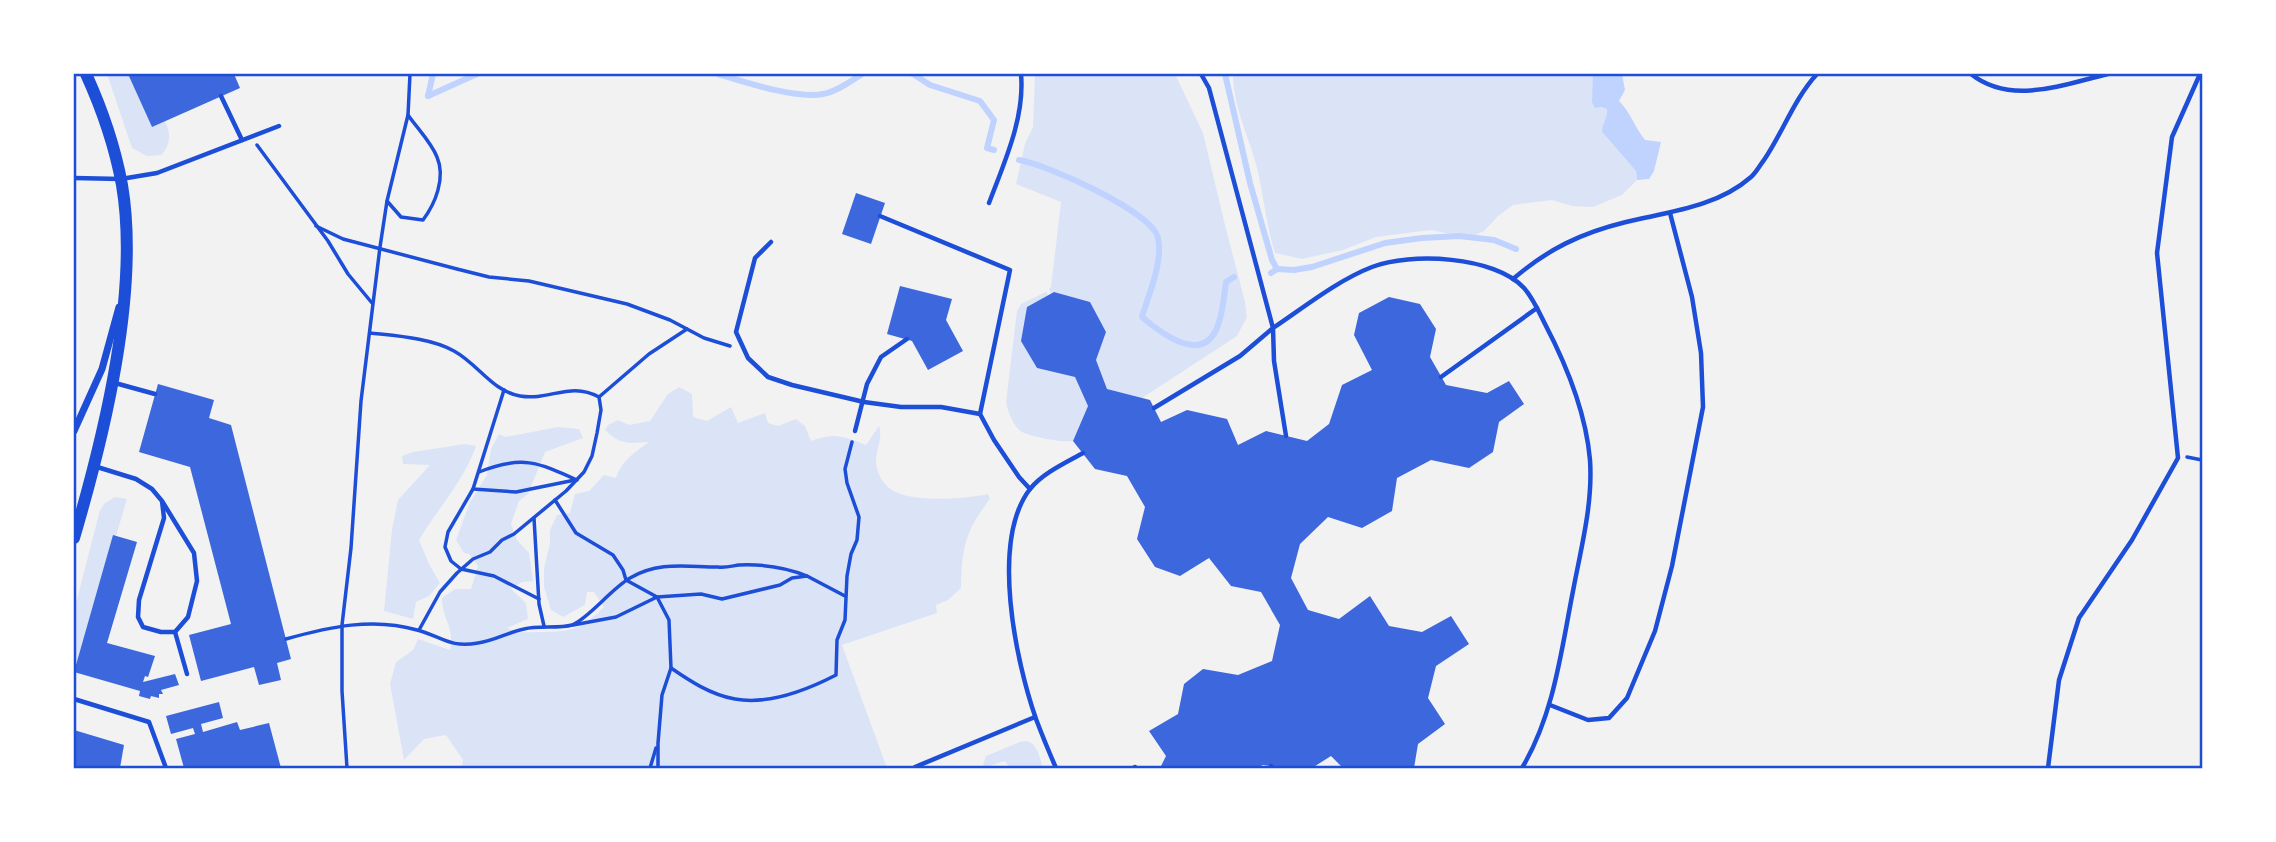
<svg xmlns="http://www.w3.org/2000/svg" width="2276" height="842" font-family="'DM Sans',sans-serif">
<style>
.green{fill:#dbe4f7}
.water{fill:#bfd3fe}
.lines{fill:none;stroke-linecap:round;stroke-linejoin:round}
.stream{stroke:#bfd3fe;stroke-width:6}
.building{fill:#3d67dc}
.path{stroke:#1d4ed8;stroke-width:3.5}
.service{stroke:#1d4ed8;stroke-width:4.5}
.minor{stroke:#1d4ed8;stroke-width:7}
.tertiary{stroke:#1d4ed8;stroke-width:12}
.neatline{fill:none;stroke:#1d4ed8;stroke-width:2.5}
</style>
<rect width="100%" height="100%" fill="#f2f2f2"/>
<g class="green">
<path d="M107,74h21l24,53 13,-6c6,13 6,24 -4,34l-14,1 -15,-8z"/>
<path d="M1035,74h140l28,59 22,92 20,77 2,15 -10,19 -95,62 -35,-9 -11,-29 10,-28 -16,-30 -36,-10 -3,1 -2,-4 2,-2 10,-85 -45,-18 9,-40 8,-17z"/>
<path d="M1233,74h360l8,33 6,2 -1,28 30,34 1,9 -15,15 -29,12 -21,-1 -20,-6 -39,5 -15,11 -14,15 -15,7 -38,-8 -55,7 -33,13 -41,9 -27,-6c-9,-28 -11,-56 -18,-85 -8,-32 -24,-61 -24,-94z"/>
<path d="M1046,292l2,3 -21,13 -5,33 15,27 38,9 13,29 -15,35c-10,2 -41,-4 -51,-9 -9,-6 -14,-20 -16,-30l11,-91 4,-7z"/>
<path d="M679,387l13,7 1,23 14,4 24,-14 7,16 27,-10 3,10 10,3 18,-7 9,7 6,15c24,-9 32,-5 55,4l13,-19c5,14 -6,27 -2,42 2,9 7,17 15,22 20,13 73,9 96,4l2,5c-25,32 -28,49 -29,89l-13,12 -12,5 1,8 -95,32 45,123h-425l1,-8 -17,-25 -22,4 -20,21 -14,-76 6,-22 17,-12 5,-11 32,11c5,-25 -8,-29 -8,-52l13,-9h16l7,-23 -9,-12 -5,-1 -8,-13 14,-38 17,-27 4,-26 8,-15 6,3 53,-10 21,2 4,9 -38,14 -17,42 -9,7 -8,23 6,16 12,13 4,28 -11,1 -11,7 15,14 2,16 -21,9c14,6 18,4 32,4 32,0 41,-2 65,-25l-10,-15h-7l-2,13 -22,12 -12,-7 -7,-23v-19l6,-25v-13l7,-15 13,-2 5,-19 14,-3 15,-16 12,3c6,-18 19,-26 33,-36 -19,1 -28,4 -44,-12l3,-5 10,-5 11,5 21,-4 18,-27z"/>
<path d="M465,444l11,2c-12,35 -38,62 -57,94l10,24 11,19 -11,13 -13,6 -3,17 -29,-8 8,-82 6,-29 32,-35 -27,-1 -1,-8 11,-4z"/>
<path d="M115,497l12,2 -11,37h-3l-39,137v-62l26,-101 5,-7z"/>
<path d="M1026,741c12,2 14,18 17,27h-33l-5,-7 -23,7 4,-12 34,-14z"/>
</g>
<path class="water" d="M1593,74h29l3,16 -6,11c12,12 15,25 26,39l16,2 -7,29 -5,8 -12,1 -1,-9 -34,-39c0,-9 6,-14 5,-23l-6,-2 -6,1 -3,-6z"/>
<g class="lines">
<g class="stream">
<path d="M718,74c27,8 77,25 105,20 13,-2 28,-13 39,-20"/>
<path d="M913,74l17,11 50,16 14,19 -7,28 7,2"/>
<path d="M1225,74l25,109 22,77 5,9"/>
<path d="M428,96l49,-22"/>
<path d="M428,96l5,-22"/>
<path d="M1019,160c27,4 134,52 139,78 5,25 -9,55 -16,79 20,17 62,49 76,8 5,-13 6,-29 8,-43l8,-5"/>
<path d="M1271,273l6,-4 17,1 18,-3 73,-24 37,-5 37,-2 35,4 22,9"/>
</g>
</g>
<g class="building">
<path d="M128,74h106l6,14 -88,39z"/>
<path d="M856,193l29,10 -14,41 -29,-10z"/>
<path d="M900,286l52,13 -6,21 17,31 -35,19 -16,-29 -25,-7z"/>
<path d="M1054,292l36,10 16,30 -10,28 11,29 43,11 11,22 26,-12 40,9 11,26 28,-14 41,10 22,-17 13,-39 30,-15 -18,-35 5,-22 30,-16 31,7 16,25 -6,28 16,28 41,8 22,-12 15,23 -25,18 -6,30 -24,16 -38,-8 -34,18 -5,33 -30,17 -34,-11 -28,27 -9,34 17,32 31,9 31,-23 19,30 33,6 29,-16 18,28 -33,22 -8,32 17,26 -27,20 -4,24h-71l-12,-12 -19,12h-26l-23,-3 -7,3h-96l6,-12 -17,-25 29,-17 6,-30 19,-15 35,6 34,-14 8,-36 -19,-33 -30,-6 -22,-28 -29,18 -25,-9 -18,-28 8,-32 -18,-31 -32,-7 -22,-28 15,-35 -13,-29 -38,-9 -16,-27 6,-34z"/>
<path d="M158,384l56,16 -5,18 22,7 60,234 -14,4 4,17 -22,5 -5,-18 -53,14 -12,-46 42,-11 -41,-157 -51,-15z"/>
<path d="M113,535l24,7 -30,101 48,13 -7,21 -3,-1 -2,6 32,-8 4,11 -18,5 2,4h-4v4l-8,-2 -1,3 -11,-3 1,-5 -66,-19z"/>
<path d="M219,702l4,16 -22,6 2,8 34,-10 3,8 29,-7 12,45h-97l-8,-29 19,-5 -2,-6 -22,6 -5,-18z"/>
<path d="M74,730l50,15 -4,23h-46z"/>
</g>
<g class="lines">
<g class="path">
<path d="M257,145l71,96 20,33 24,29"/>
<path d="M387,201l14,16 22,3c12,-16 23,-42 14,-63 -6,-15 -20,-29 -29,-42"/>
<path d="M316,226l27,13 114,30 32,8 40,4 98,23 43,16 34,18 26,8"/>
<path d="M370,333c27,3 61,5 84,18 24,13 38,40 66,45 30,5 50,-15 79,1l2,13 -4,23 -5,23 -8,16 -18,19 -52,43 -12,6 -12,12 -17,7 -16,14 -17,19 -21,38"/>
<path d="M504,390l-31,99 -25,43 -3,15 6,14 10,8 33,7 45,23"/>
<path d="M599,397l50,-43 38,-25"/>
<path d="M2187,457l15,3"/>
<path d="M479,472c42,-17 59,-10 98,8"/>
<path d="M473,489l43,3 59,-12"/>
<path d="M555,500l21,33 37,22 10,15 3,10 31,17 12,23 2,48 -9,27 -4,48v25"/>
<path d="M534,518l5,86 5,22"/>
<path d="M573,625l43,-8 41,-20 44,-3 21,5 58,-14 12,-7 15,-2 38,20"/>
<path d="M286,639c43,-12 87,-22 131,-9 26,7 32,18 61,13 16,-2 31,-11 46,-14 14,-4 35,0 48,-4 17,-7 39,-36 58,-47 29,-17 56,-11 88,-11 7,1 14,-1 21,-2 24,-1 46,2 68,11"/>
<path d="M671,668c19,13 40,27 64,31 33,6 72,-9 101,-24l1,-35 8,-20 2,-44 4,-22 6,-14 2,-23 -12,-34 -2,-14 7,-27"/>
<path d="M347,768l-5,-77v-66l9,-77 10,-147 19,-154 7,-46 21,-86 2,-41"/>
<path d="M650,768l6,-20"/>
</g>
<g class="service">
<path d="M1971,74c40,32 93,10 137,0"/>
<path d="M221,96l21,44"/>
<path d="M74,178l47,1 36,-6 122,-47"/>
<path d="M989,203c15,-40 36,-85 32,-129"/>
<path d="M880,216l130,54 -30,144 14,26 25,37 11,12"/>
<path d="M771,242l-16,16 -19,74 12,26 20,19 24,8 72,17 37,5h40l39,7"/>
<path d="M1513,279c35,-30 68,-46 113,-57 42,-10 91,-15 125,-45 5,-4 9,-12 13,-17 19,-28 30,-61 53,-86"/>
<path d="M1441,377l96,-69"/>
<path d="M115,383l40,11"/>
<path d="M1154,408l86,-52 33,-28 -64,-240 -8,-14"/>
<path d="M855,431l12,-47 14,-27 26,-18"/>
<path d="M1286,436l-12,-75 -1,-33c30,-20 65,-48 99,-61 38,-15 123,-11 152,21 9,10 15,24 21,36 22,42 41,89 45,136 3,44 -9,88 -17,131 -12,61 -19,123 -51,177"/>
<path d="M94,466l42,13 16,10 10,12 2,17 -25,82 -1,17 5,10 18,5h14l13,-15 9,-36 -3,-28 -32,-52"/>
<path d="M175,632l12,42"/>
<path d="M74,699l75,23 17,46"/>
<path d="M1550,705l38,15 21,-2 18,-20 28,-67 17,-65 31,-159 -2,-54 -9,-56 -22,-84"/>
<path d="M915,767l120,-50"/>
<path d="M1056,768c-7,-16 -14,-33 -20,-49 -20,-57 -46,-178 -6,-230 13,-16 35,-26 53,-36"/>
<path d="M1133,768l2,-1"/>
<path d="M1271,768v-2"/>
<path d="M2048,768l11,-88 20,-62 53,-78 46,-82 -21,-205 15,-116 28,-63"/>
</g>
<path class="minor" d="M74,431l28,-62 17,-62"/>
<path class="tertiary" d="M74,538c30,-102 66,-247 48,-353 -7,-38 -20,-76 -36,-111"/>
</g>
<rect width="2276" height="842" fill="none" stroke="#ffffff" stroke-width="150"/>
<rect x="75" y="75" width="2126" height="692" class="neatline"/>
</svg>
